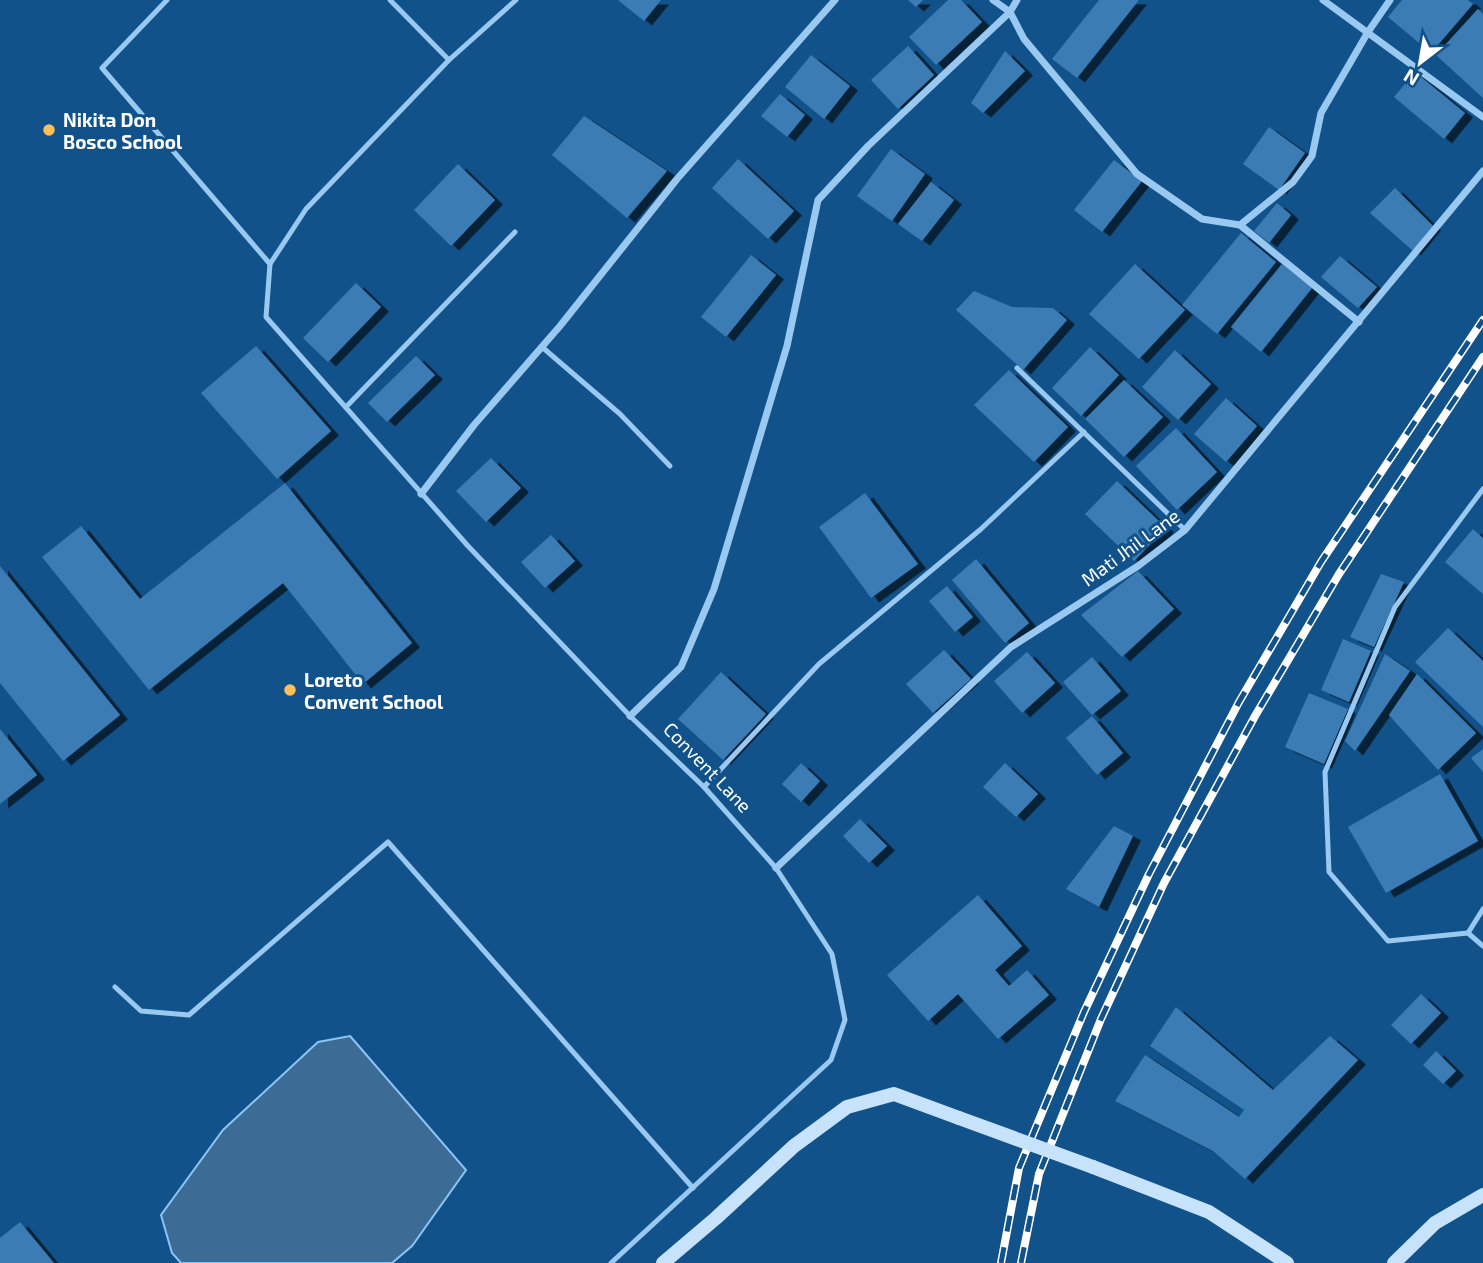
<svg xmlns="http://www.w3.org/2000/svg" width="1483" height="1263" font-family="'Exo 2',sans-serif">
<style>
.water{fill:#3c6b95;stroke:#8ac5f4;stroke-width:2}
.building{fill:#3b7cb4;filter:url(#shadow)}
.lines{fill:none;stroke-linecap:round;stroke-linejoin:round}
.lane{stroke:#99c9f1;stroke-width:5}
.street{stroke:#99c9f1;stroke-width:7}
.secondary{stroke:#c7e3fb;stroke-width:14}
.rail-casing{stroke:#fff;stroke-width:8}
.rail{stroke:#12528a;stroke-width:5;stroke-dasharray:16;stroke-linecap:butt}
.secondary-bridge{stroke:#c7e3fb;stroke-width:14}
.poi-dot{fill:#ffbf58;stroke:#12528a;stroke-width:2.5}
.labels{text-anchor:middle;dominant-baseline:central;stroke-width:6;stroke-linejoin:round;paint-order:stroke}
.poi-label{font-size:19px;font-weight:bold;fill:#fff;stroke:#12528a;text-anchor:start}
.street-label{font-size:19px;fill:#fff;stroke:#12528a}
</style>
<defs>
<filter id="shadow"><feDropShadow dx="8" dy="4.5" stdDeviation="0" flood-color="#0009"/></filter>
</defs>
<rect width="100%" height="100%" fill="#12528a"/>
<path class="water" d="M350,1036l116,134 -54,76 -20,17h-211l-9,-10 -11,-38 62,-85 95,-88z"/>
<g class="building">
<path d="M618,0h43l-17,21z"/>
<path d="M908,0h15l-7,7z"/>
<path d="M948,0h13l21,22 -46,43 -27,-28z"/>
<path d="M1099,0h40l-62,78 -25,-19z"/>
<path d="M1402,0h66l5,4 -42,49 -43,-36z"/>
<path d="M1478,9l5,5v84l-47,-43z"/>
<path d="M908,46l26,29 -36,34 -27,-29z"/>
<path d="M1005,51l20,20 -42,42 -12,-10z"/>
<path d="M811,55l39,31 -26,33 -39,-32z"/>
<path d="M1415,72l50,41 -21,26 -50,-42z"/>
<path d="M780,94l25,21 -18,22 -26,-21z"/>
<path d="M584,116l83,55 -40,47 -75,-63z"/>
<path d="M1269,127l36,26 -26,37 -36,-26z"/>
<path d="M891,149l34,25 -33,47 -35,-25z"/>
<path d="M738,159l56,52 -26,28 -56,-51z"/>
<path d="M1114,160l28,21 -40,51 -28,-22z"/>
<path d="M458,164l37,36 -44,46 -37,-36z"/>
<path d="M931,182l23,18 -32,41 -24,-17z"/>
<path d="M1395,188l38,38 -20,25 -43,-38z"/>
<path d="M1277,203l14,12 -22,28 -15,-12z"/>
<path d="M1241,233l35,29 -59,72 -35,-29z"/>
<path d="M751,255l25,20 -50,62 -25,-20z"/>
<path d="M1340,256l37,31 -19,21 -37,-31z"/>
<path d="M1135,264l50,46 -46,49 -50,-45z"/>
<path d="M1282,264l30,24 -51,64 -30,-25z"/>
<path d="M356,283l25,24 -53,55 -25,-24z"/>
<path d="M974,291l38,16 41,1 14,12 -44,50 -67,-60z"/>
<path d="M256,346l75,85 -54,48 -76,-86z"/>
<path d="M1090,347l29,28 -38,41 -29,-28z"/>
<path d="M1175,350l36,34 -33,36 -36,-33z"/>
<path d="M416,356l19,19 -48,47 -19,-19z"/>
<path d="M1009,370l59,57 -34,35 -60,-57z"/>
<path d="M1124,380l39,37 -39,40 -39,-38z"/>
<path d="M1226,398l31,28 -31,36 -32,-28z"/>
<path d="M1176,428l41,44 -40,38 -41,-44z"/>
<path d="M491,458l30,30 -35,34 -30,-31z"/>
<path d="M1117,481l49,47 -32,33 -49,-47z"/>
<path d="M285,483l127,160 -49,41 -80,-101 -134,107 -107,-133 39,-31 59,73z"/>
<path d="M865,493l53,71 -47,34 -52,-71z"/>
<path d="M1473,529l10,9v56l-38,-32z"/>
<path d="M551,535l24,26 -30,27 -24,-26z"/>
<path d="M976,559l53,64 -24,20 -53,-63z"/>
<path d="M0,566l120,149 -57,46 -63,-78z"/>
<path d="M1138,571l36,38 -52,48 -41,-42z"/>
<path d="M1381,574l23,8 -30,65 -24,-10z"/>
<path d="M947,586l26,31 -18,15 -26,-31z"/>
<path d="M1448,628l35,33v66l-68,-65z"/>
<path d="M1343,639l28,12 -22,51 -28,-12z"/>
<path d="M944,650l27,29 -38,34 -27,-29z"/>
<path d="M1027,652l28,31 -33,30 -28,-32z"/>
<path d="M1385,654l25,17 -55,80 -10,-10z"/>
<path d="M1092,657l29,34 -29,24 -29,-33z"/>
<path d="M721,672l45,42 -43,46 -45,-41z"/>
<path d="M1417,674l59,59 -38,37 -49,-55z"/>
<path d="M1309,693l39,16 -24,55 -39,-17z"/>
<path d="M1092,716l31,37 -26,22 -31,-37z"/>
<path d="M0,729l37,46 -37,29z"/>
<path d="M1483,749v23l-12,-14z"/>
<path d="M801,763l19,18 -19,21 -19,-18z"/>
<path d="M1005,763l33,31 -22,23 -33,-30z"/>
<path d="M1440,774l38,67 -92,52 -38,-66z"/>
<path d="M860,819l27,27 -18,17 -26,-27z"/>
<path d="M1114,826l19,10 -34,71 -33,-18z"/>
<path d="M978,895l44,51 -27,24 14,16 18,-16 22,25 -51,44 -40,-45 -30,27 -41,-46z"/>
<path d="M1421,994l20,19 -30,31 -20,-19z"/>
<path d="M1176,1007l97,83 57,-54 28,24 -113,119 -32,-28 -98,-50 30,-46 94,62 5,-7 -94,-64z"/>
<path d="M1436,1051l20,20 -13,13 -20,-19z"/>
<path d="M20,1222l34,41h-54v-25z"/>
</g>
<g class="lines">
<g class="lane">
<path d="M167,0l-65,68 168,196"/>
<path d="M390,0l59,60 -143,149 -36,55 -4,53 202,229 162,170 74,71 72,81 56,86 13,66 -14,40 -220,203"/>
<path d="M449,60l67,-60"/>
<path d="M542,347l78,67 50,52"/>
<path d="M1017,368l168,162"/>
<path d="M346,407l169,-175"/>
<path d="M1483,489l-88,118 -70,165 4,100 59,69 80,-8 15,13"/>
<path d="M704,787l115,-123 162,-135 103,-97"/>
<path d="M1468,933l15,-24"/>
<path d="M115,987l26,24 48,4 199,-173 305,346"/>
</g>
<g class="street">
<path d="M993,0l17,12 14,27 113,135 65,45 38,6 119,97"/>
<path d="M1323,0l160,117"/>
<path d="M1240,225l53,-43 19,-26 9,-43 47,-81 22,-32"/>
<path d="M421,494l53,-69 86,-99 117,-147 158,-179"/>
<path d="M630,716l51,-49 33,-78 73,-243 31,-146 50,-54 142,-134 7,-12"/>
<path d="M776,868l235,-221 127,-81 47,-36 298,-359"/>
</g>
<g class="secondary">
<path d="M1093,1167l116,45 78,51"/>
<path d="M663,1263l53,-45 78,-72 53,-39 47,-13 65,24"/>
<path d="M1394,1263l41,-40 48,-28"/>
</g>
<defs>
<g id="rail">
<path d="M1001,1263l18,-95 65,-156 65,-138 90,-172 82,-140 162,-242"/>
<path d="M1021,1263l18,-89 62,-155 63,-136 91,-167 84,-142 144,-217"/>
</g>
</defs>
<use href="#rail" class="rail-casing"/>
<use href="#rail" class="rail"/>
<path class="secondary-bridge" d="M959,1118l134,49"/>
</g>
<g class="poi-dot">
<circle cx="49" cy="130" r="7"/>
<circle cx="290" cy="690" r="7"/>
</g>
<g class="labels">
<g class="poi-label">
<text x="63" y="119">Nikita Don<tspan x="63" dy="22">Bosco School</tspan></text>
<text x="304" y="679">Loreto<tspan x="304" dy="22">Convent School</tspan></text>
</g>
<g class="street-label">
<text transform="translate(1130 547) rotate(-36)">Mati Jhil Lane</text>
<text transform="translate(708 767) rotate(46)">Convent Lane</text>
</g>
</g>
<g transform="translate(1420 63) rotate(211)" stroke="#12528a" stroke-width="5" paint-order="stroke">
<path d="M0-5L12 26L0 18L-12 26Z" fill="#ffffff"/>
<text y="-10" font-size="19" font-weight="bold" text-anchor="middle" fill="#ffffff">N</text>
</g>
</svg>
